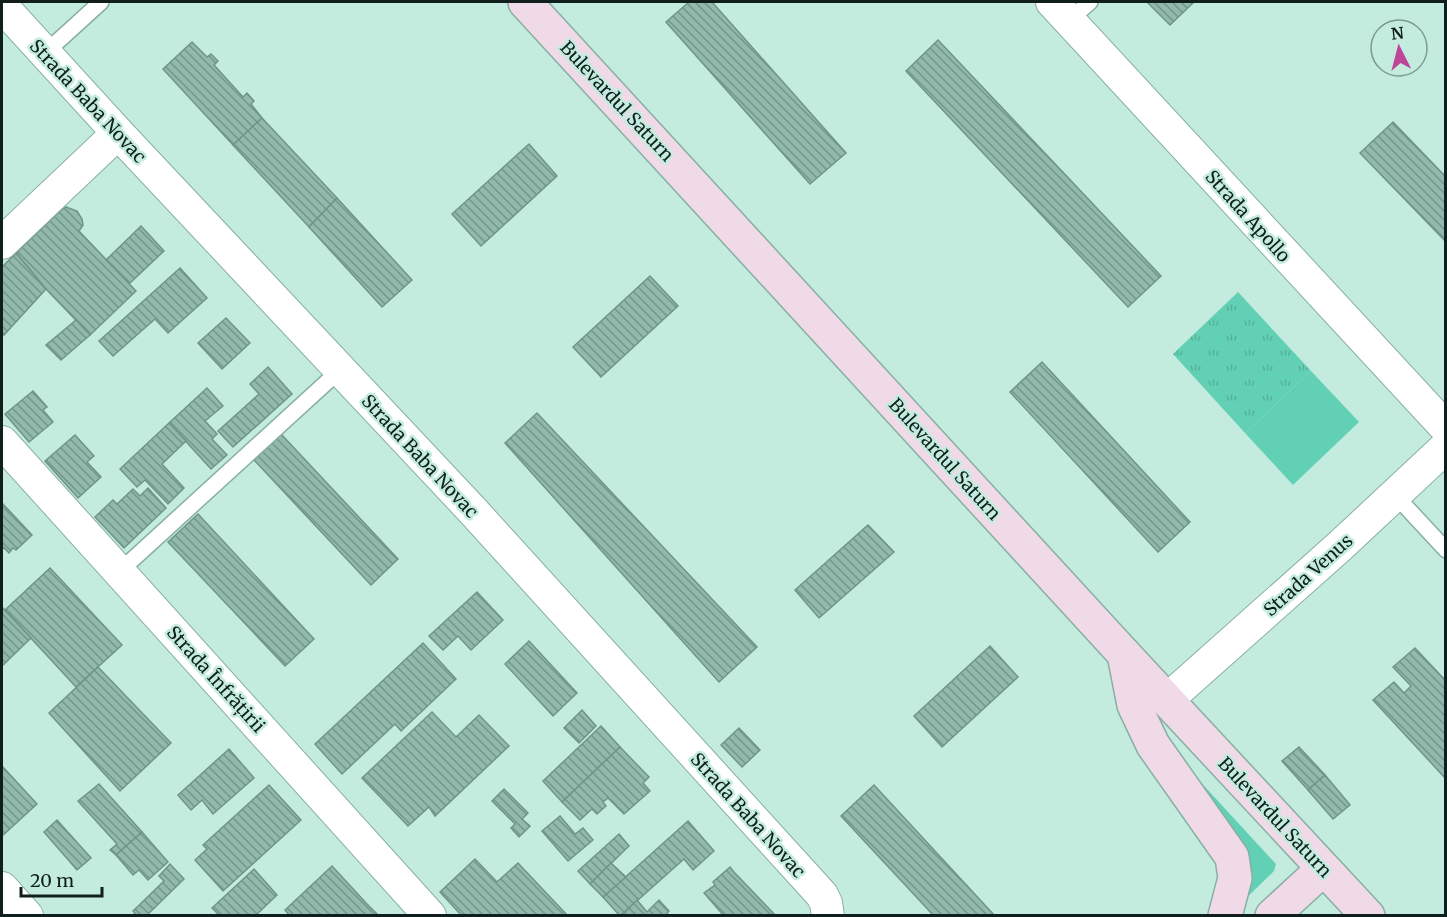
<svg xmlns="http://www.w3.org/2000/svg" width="1447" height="917" font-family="Merriweather,serif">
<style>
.green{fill:#62d0b4}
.park{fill:url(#park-tufts)}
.building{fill:url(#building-back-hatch);stroke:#6f958a;stroke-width:1.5}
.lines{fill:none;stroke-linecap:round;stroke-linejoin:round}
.lane-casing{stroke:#88afa3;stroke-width:18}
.street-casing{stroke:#88afa3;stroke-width:34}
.secondary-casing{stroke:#88afa3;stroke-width:36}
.lane{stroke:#fff;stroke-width:15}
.street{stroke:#fff;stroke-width:32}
.secondary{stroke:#f1dae8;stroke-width:33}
.labels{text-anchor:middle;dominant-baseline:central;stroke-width:5;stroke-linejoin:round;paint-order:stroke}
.street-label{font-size:18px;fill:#101f1b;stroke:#c3ecdf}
</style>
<defs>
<pattern id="park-tufts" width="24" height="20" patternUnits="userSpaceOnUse" patternTransform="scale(1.5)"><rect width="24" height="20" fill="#62d0b4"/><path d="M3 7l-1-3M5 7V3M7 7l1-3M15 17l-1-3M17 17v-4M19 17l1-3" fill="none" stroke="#54b29a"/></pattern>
<pattern id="building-back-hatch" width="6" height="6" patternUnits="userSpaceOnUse" patternTransform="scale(1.5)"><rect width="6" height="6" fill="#91b9ac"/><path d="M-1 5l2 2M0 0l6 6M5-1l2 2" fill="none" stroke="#75968b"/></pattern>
</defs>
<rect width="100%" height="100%" fill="#c3ecdf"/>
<g class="green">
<path d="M1311,371l48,51 -66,63 -48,-52z"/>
<path d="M1183,763l93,101 -2,7 -36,35z"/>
</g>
<path class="park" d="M1238,292l73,79 -66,62 -72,-79z"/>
<g class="building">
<path d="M689,2h23l134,151 -36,31 -144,-162z"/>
<path d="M1147,2h47l-24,23z"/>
<path d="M938,40l223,236 -33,31 -222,-236z"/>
<path d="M192,42l15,15 4,-3 7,7 -4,4 29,32 4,-4 7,8 -3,3 11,14 -29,27 -70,-76z"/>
<path d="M262,118l75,80 -28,29 -76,-82z"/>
<path d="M1393,122l53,55v65l-86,-89z"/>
<path d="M529,144l28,32 -76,70 -29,-32z"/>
<path d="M337,198l75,82 -30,27 -73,-80z"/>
<path d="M66,207l11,4 5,8 1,6 -4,6 57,60 -46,44 -44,-46 -30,-36 44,-42z"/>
<path d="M141,226l23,25 -34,32 -24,-23z"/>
<path d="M16,253l30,36 -42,46 -2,-3v-65z"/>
<path d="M180,268l27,30 -39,35 -13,-14 -42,37 -14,-15z"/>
<path d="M650,276l28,30 -77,71 -28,-30z"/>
<path d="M226,318l24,25 -28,26 -24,-26z"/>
<path d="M76,320l14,15 -29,25 -15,-15z"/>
<path d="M1042,362l148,160 -32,30 -148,-160z"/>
<path d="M268,367l24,27 -59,53 -15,-16 41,-37 -9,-10z"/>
<path d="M207,388l16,18 -18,15 12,13 -5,5 15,16 -16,14 -42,-46z"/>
<path d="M33,391l14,16 -4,3 10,12 -24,20 -24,-28z"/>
<path d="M537,413l220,234 -38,35 -214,-239z"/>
<path d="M169,423l17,18 -24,23 22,24 -16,16 -23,-24 -8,7 -17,-18z"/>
<path d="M281,434l117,125 -27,26 -117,-125z"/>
<path d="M75,435l19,21 -7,6 14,15 -23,21 -33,-37z"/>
<path d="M148,488l18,20 -42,40 -29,-31 18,-17 4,4 16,-15 7,7z"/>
<path d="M2,503l30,32 -16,15 -3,-2 -4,5 -5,-5 -2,1z"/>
<path d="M198,514l116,125 -29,27 -117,-124z"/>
<path d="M868,525l26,27 -75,66 -24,-28z"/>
<path d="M50,568l72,77 -46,42 -71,-77z"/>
<path d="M477,592l26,28 -32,30 -13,-14 -15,14 -14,-14z"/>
<path d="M2,607l29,31 -29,28z"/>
<path d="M529,641l48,52 -24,23 -48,-52z"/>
<path d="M423,643l33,36 -55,52 -6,-7 -53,50 -27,-30z"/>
<path d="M990,646l28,31 -76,70 -28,-31z"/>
<path d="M1415,648l31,33v98l-73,-79 21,-18 10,11 7,-7 -18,-19z"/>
<path d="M98,667l73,76 -51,48 -71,-78z"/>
<path d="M582,710l14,16 -17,17 -15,-15z"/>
<path d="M432,712l24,25 23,-22 30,31 -74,70 -6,-9 -21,19 -46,-48z"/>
<path d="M601,726l19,21 -58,55 -19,-21z"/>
<path d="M739,728l21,22 -18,17 -21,-22z"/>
<path d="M620,747l29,30 -6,6 7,8 -26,23 -16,-16 -5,4 3,4 -9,8 -5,-5 -12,11 -18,-18z"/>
<path d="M1299,747l26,28 -17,15 -26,-29z"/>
<path d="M229,749l25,29 -41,36 -11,-14 -11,10 -13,-15z"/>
<path d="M2,766l35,38 -35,32z"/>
<path d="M1325,775l25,30 -17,14 -25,-29z"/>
<path d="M99,784l43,48 -26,23 -6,-5 7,-6 -39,-43z"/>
<path d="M269,785l32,35 -78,71 -28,-31 12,-11 -4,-4z"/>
<path d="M874,785l121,131h-61l-93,-100z"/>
<path d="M504,789l24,24 -6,6 8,7 -11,11 -8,-9 4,-4 -23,-23z"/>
<path d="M560,816l15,18 8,-6 10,12 -25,21 -26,-30z"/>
<path d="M57,820l34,38 -14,12 -33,-38z"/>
<path d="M688,821l26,30 -21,19 -9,-11 -64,57 -17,-19z"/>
<path d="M142,832l26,30 -20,18 -9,-10 -6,5 -17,-20z"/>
<path d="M619,834l10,12 -39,38 -12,-13z"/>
<path d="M475,859l22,23 21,-19 50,53h-106l-22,-24z"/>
<path d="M611,863l15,14 -23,20 -13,-13z"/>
<path d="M170,864l14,15 -38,37h-9l-4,-5 31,-30 -5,-5z"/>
<path d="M332,866l35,38 12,12h-89l-5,-6z"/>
<path d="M730,867l3,4 43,45h-52l-20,-23 11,-8 -2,-3z"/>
<path d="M254,869l23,26 -22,21h-35l-8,-8z"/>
<path d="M637,900l10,12 12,-12 10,11 -4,5h-44z"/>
</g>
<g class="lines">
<defs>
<g id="lane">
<path d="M1069,20l21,-18"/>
<path d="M45,53l56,-51"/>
<path d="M1395,495l51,55"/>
<path d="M120,571l220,-201"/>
</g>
<g id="street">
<path d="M1052,2l394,426"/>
<path d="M2,6l116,127 355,378 349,384 4,8 2,13"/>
<path d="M2,243l116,-110"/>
<path d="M2,442l428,474"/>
<path d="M1167,700l173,-154 106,-99"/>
<path d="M2,888l25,28"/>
</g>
<g id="secondary">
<path d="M525,2l599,652 244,262"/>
<path d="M1124,654l10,51 19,40 79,112 3,21 -10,38"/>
<path d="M1272,916l51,-47"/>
</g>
</defs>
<use href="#lane" class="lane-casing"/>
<use href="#street" class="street-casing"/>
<use href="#secondary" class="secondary-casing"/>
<use href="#lane" class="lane"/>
<use href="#street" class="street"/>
<use href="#secondary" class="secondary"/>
</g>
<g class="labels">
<g class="street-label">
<text transform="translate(88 101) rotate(47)">Strada Baba Novac</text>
<text transform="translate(617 101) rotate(47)">Bulevardul Saturn</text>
<text transform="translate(1248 216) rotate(48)">Strada Apollo</text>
<text transform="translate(420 456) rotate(47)">Strada Baba Novac</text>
<text transform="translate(945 459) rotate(48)">Bulevardul Saturn</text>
<text transform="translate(1308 575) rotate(-42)">Strada Venus</text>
<text transform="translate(216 679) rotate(48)">Strada Înfrățirii</text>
<text transform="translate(748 815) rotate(48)">Strada Baba Novac</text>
<text transform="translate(1275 817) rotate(47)">Bulevardul Saturn</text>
</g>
</g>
<rect width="1447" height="917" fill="none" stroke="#101f1b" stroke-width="6"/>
<g transform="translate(1399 48) rotate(354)"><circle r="28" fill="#c3ecdf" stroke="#7b9a91" stroke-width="1.5"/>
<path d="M0-4.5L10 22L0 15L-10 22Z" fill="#bf4599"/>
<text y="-9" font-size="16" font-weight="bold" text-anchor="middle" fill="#101f1b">N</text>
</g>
<path d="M21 887v9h81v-9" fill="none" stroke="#101f1b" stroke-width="3"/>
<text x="30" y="887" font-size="18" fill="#101f1b" stroke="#c3ecdf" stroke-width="4.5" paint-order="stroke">20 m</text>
</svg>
